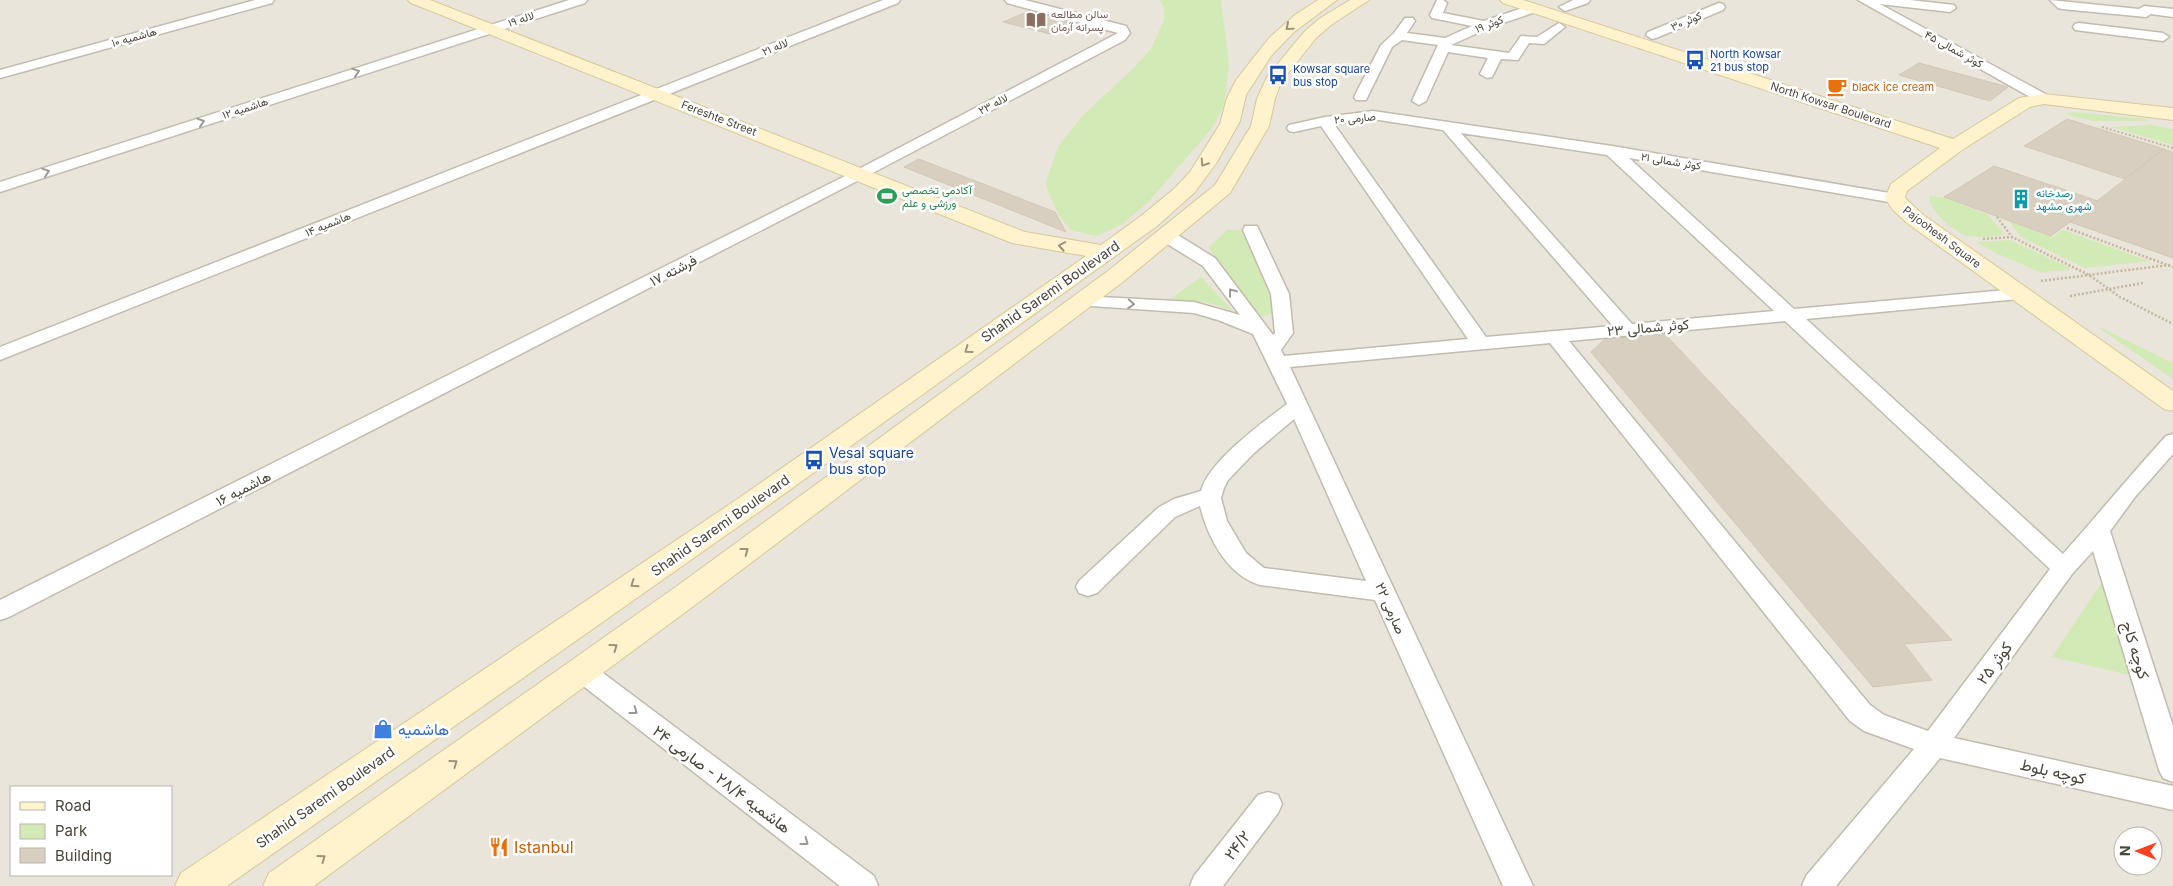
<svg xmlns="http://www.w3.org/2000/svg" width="2173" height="886" font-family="Inter,Vazirmatn,sans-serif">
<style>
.residential{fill:#eae5da;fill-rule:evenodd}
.green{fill:#d2eab5}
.building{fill:#d8cfc1;stroke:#d3c7b4}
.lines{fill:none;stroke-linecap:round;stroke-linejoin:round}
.street-casing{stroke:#c2bbae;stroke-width:3}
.secondary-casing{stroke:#d6c79b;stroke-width:2}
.path-far1{stroke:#c4b79f;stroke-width:2;stroke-dasharray:2 2;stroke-linecap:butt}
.path{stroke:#c4b79f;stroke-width:2.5;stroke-dasharray:2 2;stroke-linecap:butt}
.street{fill:#fff;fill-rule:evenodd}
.secondary{fill:#fff3cd;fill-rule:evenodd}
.oneway{stroke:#9c937c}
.oneway2{stroke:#9c9892}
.labels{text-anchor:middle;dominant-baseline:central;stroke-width:5;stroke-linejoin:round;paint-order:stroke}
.far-education-label{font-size:11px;fill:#785e54;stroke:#fff;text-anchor:start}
.far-street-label{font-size:11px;fill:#4b4439;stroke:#fff}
.far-transit-label{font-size:11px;fill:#164399;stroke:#fff;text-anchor:start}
.far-food-label{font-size:11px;fill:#c56008;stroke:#fff;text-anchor:start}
.far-leisure-label{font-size:11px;fill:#27864d;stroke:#fff;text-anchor:start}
.far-culture-label{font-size:11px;fill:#0d838f;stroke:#fff;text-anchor:start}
.street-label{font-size:14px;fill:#4b4439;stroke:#fff}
.transit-label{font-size:14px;fill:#164399;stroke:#fff;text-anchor:start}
.near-street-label{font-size:16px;fill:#4b4439;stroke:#fff}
.near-shop-label{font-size:16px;fill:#366cbe;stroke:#fff;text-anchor:start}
.near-food-label{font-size:16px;fill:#c56008;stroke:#fff;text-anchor:start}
</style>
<rect width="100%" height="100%" fill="#f6f3ec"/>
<path class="residential" d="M0,0h2173v886h-2173zM11,787h160v88h-160zM2123,836h30v30h-30z"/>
<g class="green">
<path d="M1160,0h61l8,65 -5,40 -11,22 -64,74 -26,23 -27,12 -25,-6 -11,-13 -12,-25 -2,-11 12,-34 24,-31 52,-48 18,-21 12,-27v-12z"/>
<path d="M2073,112l73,7 2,2h-56l-27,-7z"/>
<path d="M2151,125l22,4v16l-62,-18z"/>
<path d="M1929,196l17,2 41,16 17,20c-8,3 -26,4 -35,2 -13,-2 -41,-26 -40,-40z"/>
<path d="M2009,221l44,16 10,-7 87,31 -65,7 -64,-31z"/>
<path d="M1227,230h18l30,63 2,19 -16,5 -41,-52 -11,-18z"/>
<path d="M2010,240l58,27 2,3 -30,2 -44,-19 -20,-11z"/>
<path d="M1201,277l32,34 -24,-8 -39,-4z"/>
<path d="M2100,327l73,36v16l-74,-51z"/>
<path d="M2104,579l26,96 -78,-18z"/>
</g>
<g class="building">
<path d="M1034,9l46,12 -30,13 -47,-12z"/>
<path d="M1919,63l89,24 -18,14 -91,-26z"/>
<path d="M2067,119l97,30 -39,30 -101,-33z"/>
<path d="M2164,149l9,3v106l-103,-36z"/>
<path d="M919,159l136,53 11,20 -162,-65z"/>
<path d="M1994,166l104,35 -47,35 -107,-39z"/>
<path d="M1664,333l288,307 -48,4 28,36 -59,7 -282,-335 14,-13z"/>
</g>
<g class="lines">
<defs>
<g id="street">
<path d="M255,0h19l-2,3 -272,75v-8z"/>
<path d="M569,0h18l-2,3 -585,189v-10z"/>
<path d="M883,0h17l-2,3 -898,357v-13z"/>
<path d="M1005,0h20l101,26 4,7 -5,7 -260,137 -856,440 -9,3v-20l855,-429 263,-138 -111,-30z"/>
<path d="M1437,0h6l4,3 -4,10 41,8 50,-17 6,4 -2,3 -49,17 -38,17 58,8 12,-17 16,1 22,-14 6,4 -21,17 -15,-1 -11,17 -17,-1 -9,18 -5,1 -7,-4 8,-16 -40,-6 -22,49 -7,4 -7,-4 26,-56 -36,-5 -10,7 -26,53h-10l-2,-3 27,-52 13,-12 11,-15h8l2,3 -8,12 38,5 27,-12 -40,-8 -2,-3z"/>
<path d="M1573,0h17l-2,3 -23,8 -6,-4z"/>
<path d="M1858,0h52l44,5 2,3 -6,4 -70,-8 169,92 2,3 -7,4 -5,-1z"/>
<path d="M2050,0l89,9 5,-3 29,3v8l-22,-3 -5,3 -84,-8 -4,-1z"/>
<path d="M1719,3l4,1 2,3 -2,3 -67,28 -4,1 -6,-4 2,-3z"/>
<path d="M2079,23l84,10 6,4 -6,4 -88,-11 -2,-3 2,-3z"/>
<path d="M1373,111l239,35 289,49 2,3 -2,3 -6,2 -266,-45 165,151 224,-20 6,1 3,4 -3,4 -6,1 -212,20 257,235c35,-39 67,-79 103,-118l7,-2v20l-38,43 -25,34 63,195v56l-10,-4 -4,-8 -66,-219 -21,23 -118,164 219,48v24l-233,-52 -104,128h-34l4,-10 108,-127 -50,-18 -14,-10 -300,-378 -260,24 243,519h-30l-128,-286 -115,-15c-33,-10 -52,-47 -60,-79l-25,11 -78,76 -9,3 -9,-3 -3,-6 3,-6 80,-74 15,-8 27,-8c8,-30 61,-68 86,-87l-34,-70 -35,-14 -24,-7 -118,-8 -3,-4 3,-4 6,-1 112,6 46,13 -37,-49 -42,-26 -2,-4 2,-4h12l42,26 58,77 2,-2 -4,-39 -28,-64 2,-4h12l32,68 4,39 -12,17 3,6 184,-17 -147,-213 -27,6 -5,-1 -2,-3 2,-3 36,-8zM1373,119l70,11 170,196 -127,11 -152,-213zM1461,133l146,22 167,156 -142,13zM1785,321l265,248 -122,162 -44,-16 -14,-10 -301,-364zM1294,419l72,162 -102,-13 -18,-15 -19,-32 -6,-23 3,-10 4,-8 26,-27z"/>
<path d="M582,661l9,3 283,212 4,10h-38l-267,-208 -4,-7 4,-7z"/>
<path d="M1268,792l10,3 4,9 -4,9 -55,73h-33l4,-10 64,-81z"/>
</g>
<g id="secondary">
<path d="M408,0h22l595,232 76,13 40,-29 34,-28 15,-16 30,-48 7,-26 9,-18 34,-43 25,-22 23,-15h19l-43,32 -23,24 -25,39 -6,26 -23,41 -22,30 -38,34 -398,286 -532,374h-52l6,-13 558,-375 347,-242 -74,-13 -601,-240z"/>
<path d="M1350,0h19l-38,25 -15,13 -35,44 -6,17 -6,27 -39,67 -106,88 -425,321 -385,284h-51l6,-13 408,-287 431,-315 107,-86 36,-59 6,-27 10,-22 37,-45 15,-13z"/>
<path d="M1500,0h23l430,139 66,-41 25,-4 129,14v12l-129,-16 -14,3 -68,43 -55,41 -2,7 17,16 251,177v20l-9,-2 -257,-186 -14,-13 -8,-12 6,-14 49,-36 -437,-145z"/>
</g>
</defs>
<use href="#street" class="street-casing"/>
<use href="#secondary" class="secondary-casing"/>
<path class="path-far1" d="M2102,127l71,21"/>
<g class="path">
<path d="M1997,217l15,20 77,38 31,22 53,27"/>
<path d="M2067,228l106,39"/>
<path d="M1983,239l29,-2"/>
<path d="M2041,281l128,-16"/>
<path d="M2070,296l73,-13"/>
</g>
<use href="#street" class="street"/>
<use href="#secondary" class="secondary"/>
</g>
<defs><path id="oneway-chevron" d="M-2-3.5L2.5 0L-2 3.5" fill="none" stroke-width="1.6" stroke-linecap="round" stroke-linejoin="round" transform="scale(1.25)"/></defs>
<g class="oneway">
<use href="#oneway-chevron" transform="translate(1289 27) rotate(139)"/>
<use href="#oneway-chevron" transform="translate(1204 163) rotate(123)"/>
<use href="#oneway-chevron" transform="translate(1062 246) rotate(-170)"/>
<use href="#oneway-chevron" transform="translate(968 350) rotate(144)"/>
<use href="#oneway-chevron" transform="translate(745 551) rotate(-37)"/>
<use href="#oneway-chevron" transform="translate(634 584) rotate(145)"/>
<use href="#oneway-chevron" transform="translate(614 647) rotate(-36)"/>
<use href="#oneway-chevron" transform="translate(454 763) rotate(-36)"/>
<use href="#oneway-chevron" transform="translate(322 858) rotate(-36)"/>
</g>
<g class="oneway2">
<use href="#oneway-chevron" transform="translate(356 72) rotate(-18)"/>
<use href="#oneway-chevron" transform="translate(201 122) rotate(-18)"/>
<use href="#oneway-chevron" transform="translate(46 172) rotate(-18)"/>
<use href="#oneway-chevron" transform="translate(1232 292) rotate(-127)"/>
<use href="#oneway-chevron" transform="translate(1131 304) rotate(4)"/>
<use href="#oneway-chevron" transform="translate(634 711) rotate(37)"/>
<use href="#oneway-chevron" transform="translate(805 842) rotate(37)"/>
</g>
<defs>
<symbol id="library-bare" viewBox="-9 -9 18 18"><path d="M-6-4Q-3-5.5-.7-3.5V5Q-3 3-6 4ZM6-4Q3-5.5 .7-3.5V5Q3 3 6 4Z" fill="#8d6e63" stroke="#fff" stroke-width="2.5" paint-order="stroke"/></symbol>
<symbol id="bus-bare" viewBox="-9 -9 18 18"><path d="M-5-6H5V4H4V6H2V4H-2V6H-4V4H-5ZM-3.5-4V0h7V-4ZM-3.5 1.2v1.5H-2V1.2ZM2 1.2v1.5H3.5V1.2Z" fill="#1a4fb4" stroke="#fff" stroke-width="2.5" paint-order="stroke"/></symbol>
<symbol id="cafe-bare" viewBox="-9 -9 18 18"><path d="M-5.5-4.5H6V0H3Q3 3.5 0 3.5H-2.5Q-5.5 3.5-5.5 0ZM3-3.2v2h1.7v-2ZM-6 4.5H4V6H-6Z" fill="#e8710a" stroke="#fff" stroke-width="2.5" paint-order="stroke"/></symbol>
<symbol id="stadium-bare" viewBox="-9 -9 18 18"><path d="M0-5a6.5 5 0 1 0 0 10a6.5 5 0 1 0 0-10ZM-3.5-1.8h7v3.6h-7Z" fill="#2e9e5b" stroke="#fff" stroke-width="2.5" paint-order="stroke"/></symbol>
<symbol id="building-bare" viewBox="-9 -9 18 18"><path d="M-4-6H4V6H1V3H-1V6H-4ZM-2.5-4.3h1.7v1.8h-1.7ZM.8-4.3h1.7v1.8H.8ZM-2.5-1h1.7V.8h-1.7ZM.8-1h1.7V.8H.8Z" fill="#0f9aa8" stroke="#fff" stroke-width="2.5" paint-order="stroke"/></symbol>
<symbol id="shop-bare" viewBox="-9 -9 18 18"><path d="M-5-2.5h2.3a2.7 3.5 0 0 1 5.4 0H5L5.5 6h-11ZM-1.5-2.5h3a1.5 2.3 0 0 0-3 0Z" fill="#3f7fe0" stroke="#fff" stroke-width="2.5" paint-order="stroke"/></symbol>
<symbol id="restaurant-bare" viewBox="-9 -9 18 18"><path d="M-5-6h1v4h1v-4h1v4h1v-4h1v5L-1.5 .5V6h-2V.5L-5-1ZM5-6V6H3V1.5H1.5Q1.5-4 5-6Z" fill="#e8710a" stroke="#fff" stroke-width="2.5" paint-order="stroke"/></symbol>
</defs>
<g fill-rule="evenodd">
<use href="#library-bare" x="1022" y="6" width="28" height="28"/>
<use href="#bus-bare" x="1681" y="46" width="28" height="28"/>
<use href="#bus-bare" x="1264" y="61" width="28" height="28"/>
<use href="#cafe-bare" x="1823" y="73" width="28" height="28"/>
<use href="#stadium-bare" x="873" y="182" width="28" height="28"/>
<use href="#building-bare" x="2007" y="185" width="28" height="28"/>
<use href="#bus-bare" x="800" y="446" width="28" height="28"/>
<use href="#shop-bare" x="369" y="715" width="28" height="28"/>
<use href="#restaurant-bare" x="485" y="833" width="28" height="28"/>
</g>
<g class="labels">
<g class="far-education-label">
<text x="1051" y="14">سالن مطالعه<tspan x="1051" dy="13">پسرانه آرمان</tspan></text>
</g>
<g class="far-street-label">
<text transform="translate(521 19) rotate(-18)">لاله ۱۹</text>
<text transform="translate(1686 21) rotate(-23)">کوثر ۳۰</text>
<text transform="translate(1489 24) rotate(-21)">کوثر ۱۹</text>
<text transform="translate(134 37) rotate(-15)">هاشمیه ۱۰</text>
<text transform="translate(775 47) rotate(-22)">لاله ۲۱</text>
<text transform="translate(1954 49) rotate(29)">کوثر شمالی ۴۵</text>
<text transform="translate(993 104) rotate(-28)">لاله ۲۳</text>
<text transform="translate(1831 105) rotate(18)">North Kowsar Boulevard</text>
<text transform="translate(245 108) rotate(-18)">هاشمیه ۱۲</text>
<text transform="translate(719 118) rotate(21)">Fereshte Street</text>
<text transform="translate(1355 118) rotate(-5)">صارمی ۲۰</text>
<text transform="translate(1671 161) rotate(9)">کوثر شمالی ۲۱</text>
<text transform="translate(328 224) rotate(-22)">هاشمیه ۱۴</text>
<text transform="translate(1942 237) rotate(37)">Pajoohesh Square</text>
</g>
<g class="far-transit-label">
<text x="1710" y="54">North Kowsar<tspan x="1710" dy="13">21 bus stop</tspan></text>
<text x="1293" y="69">Kowsar square<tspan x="1293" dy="13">bus stop</tspan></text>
</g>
<g class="far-food-label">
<text x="1852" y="87">black ice cream</text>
</g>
<g class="far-leisure-label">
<text x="902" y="190">آکادمی تخصصی<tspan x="902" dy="13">ورزشی و علم</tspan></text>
</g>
<g class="far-culture-label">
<text x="2036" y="193">رصدخانه<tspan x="2036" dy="13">شهری مشهد</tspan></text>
</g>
<g class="street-label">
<text transform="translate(673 270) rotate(-27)">فرشته ۱۷</text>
<text transform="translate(1050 291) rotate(-35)">Shahid Saremi Boulevard</text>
<text transform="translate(1648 327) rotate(-5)">کوثر شمالی ۲۳</text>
<text transform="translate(243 488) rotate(-27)">هاشمیه ۱۶</text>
<text transform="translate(720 525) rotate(-35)">Shahid Saremi Boulevard</text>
<text transform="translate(1391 608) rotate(66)">صارمی ۲۲</text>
<text transform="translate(325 797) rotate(-35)">Shahid Saremi Boulevard</text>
</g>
<g class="transit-label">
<text x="829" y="452">Vesal square<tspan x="829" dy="16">bus stop</tspan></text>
</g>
<g class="near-street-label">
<text transform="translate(2136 650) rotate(73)">کوچه کاج</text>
<text transform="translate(1994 663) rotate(-54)">کوثر ۲۵</text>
<text transform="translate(2053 771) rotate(13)">کوچه بلوط</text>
<text transform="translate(722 779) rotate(37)">هاشمیه ۲۸/۴ - صارمی ۲۴</text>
<text transform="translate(1237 845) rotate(-53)">۲۴/۲</text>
</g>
<g class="near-shop-label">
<text x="398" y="729">هاشمیه</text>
</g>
<g class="near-food-label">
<text x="514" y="847">Istanbul</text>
</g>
</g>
<rect x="10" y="786" width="162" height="90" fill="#ffffff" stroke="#b7b4b0"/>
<rect x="20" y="802" width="25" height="8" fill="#fff3cd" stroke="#b7b4b0"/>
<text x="55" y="811" font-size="15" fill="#4b4439">Road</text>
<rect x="20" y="824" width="25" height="15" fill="#d2eab5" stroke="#b7b4b0"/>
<text x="55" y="836" font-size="15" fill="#4b4439">Park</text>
<rect x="20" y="848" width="25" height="15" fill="#d8cfc1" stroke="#b7b4b0"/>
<text x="55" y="861" font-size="15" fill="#4b4439">Building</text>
<g transform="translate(2138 851) rotate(271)"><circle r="24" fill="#ffffff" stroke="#b7b4b0"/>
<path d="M0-4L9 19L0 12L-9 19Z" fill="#fc3f1d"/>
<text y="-8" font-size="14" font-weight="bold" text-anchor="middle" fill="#4b4439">N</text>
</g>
</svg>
